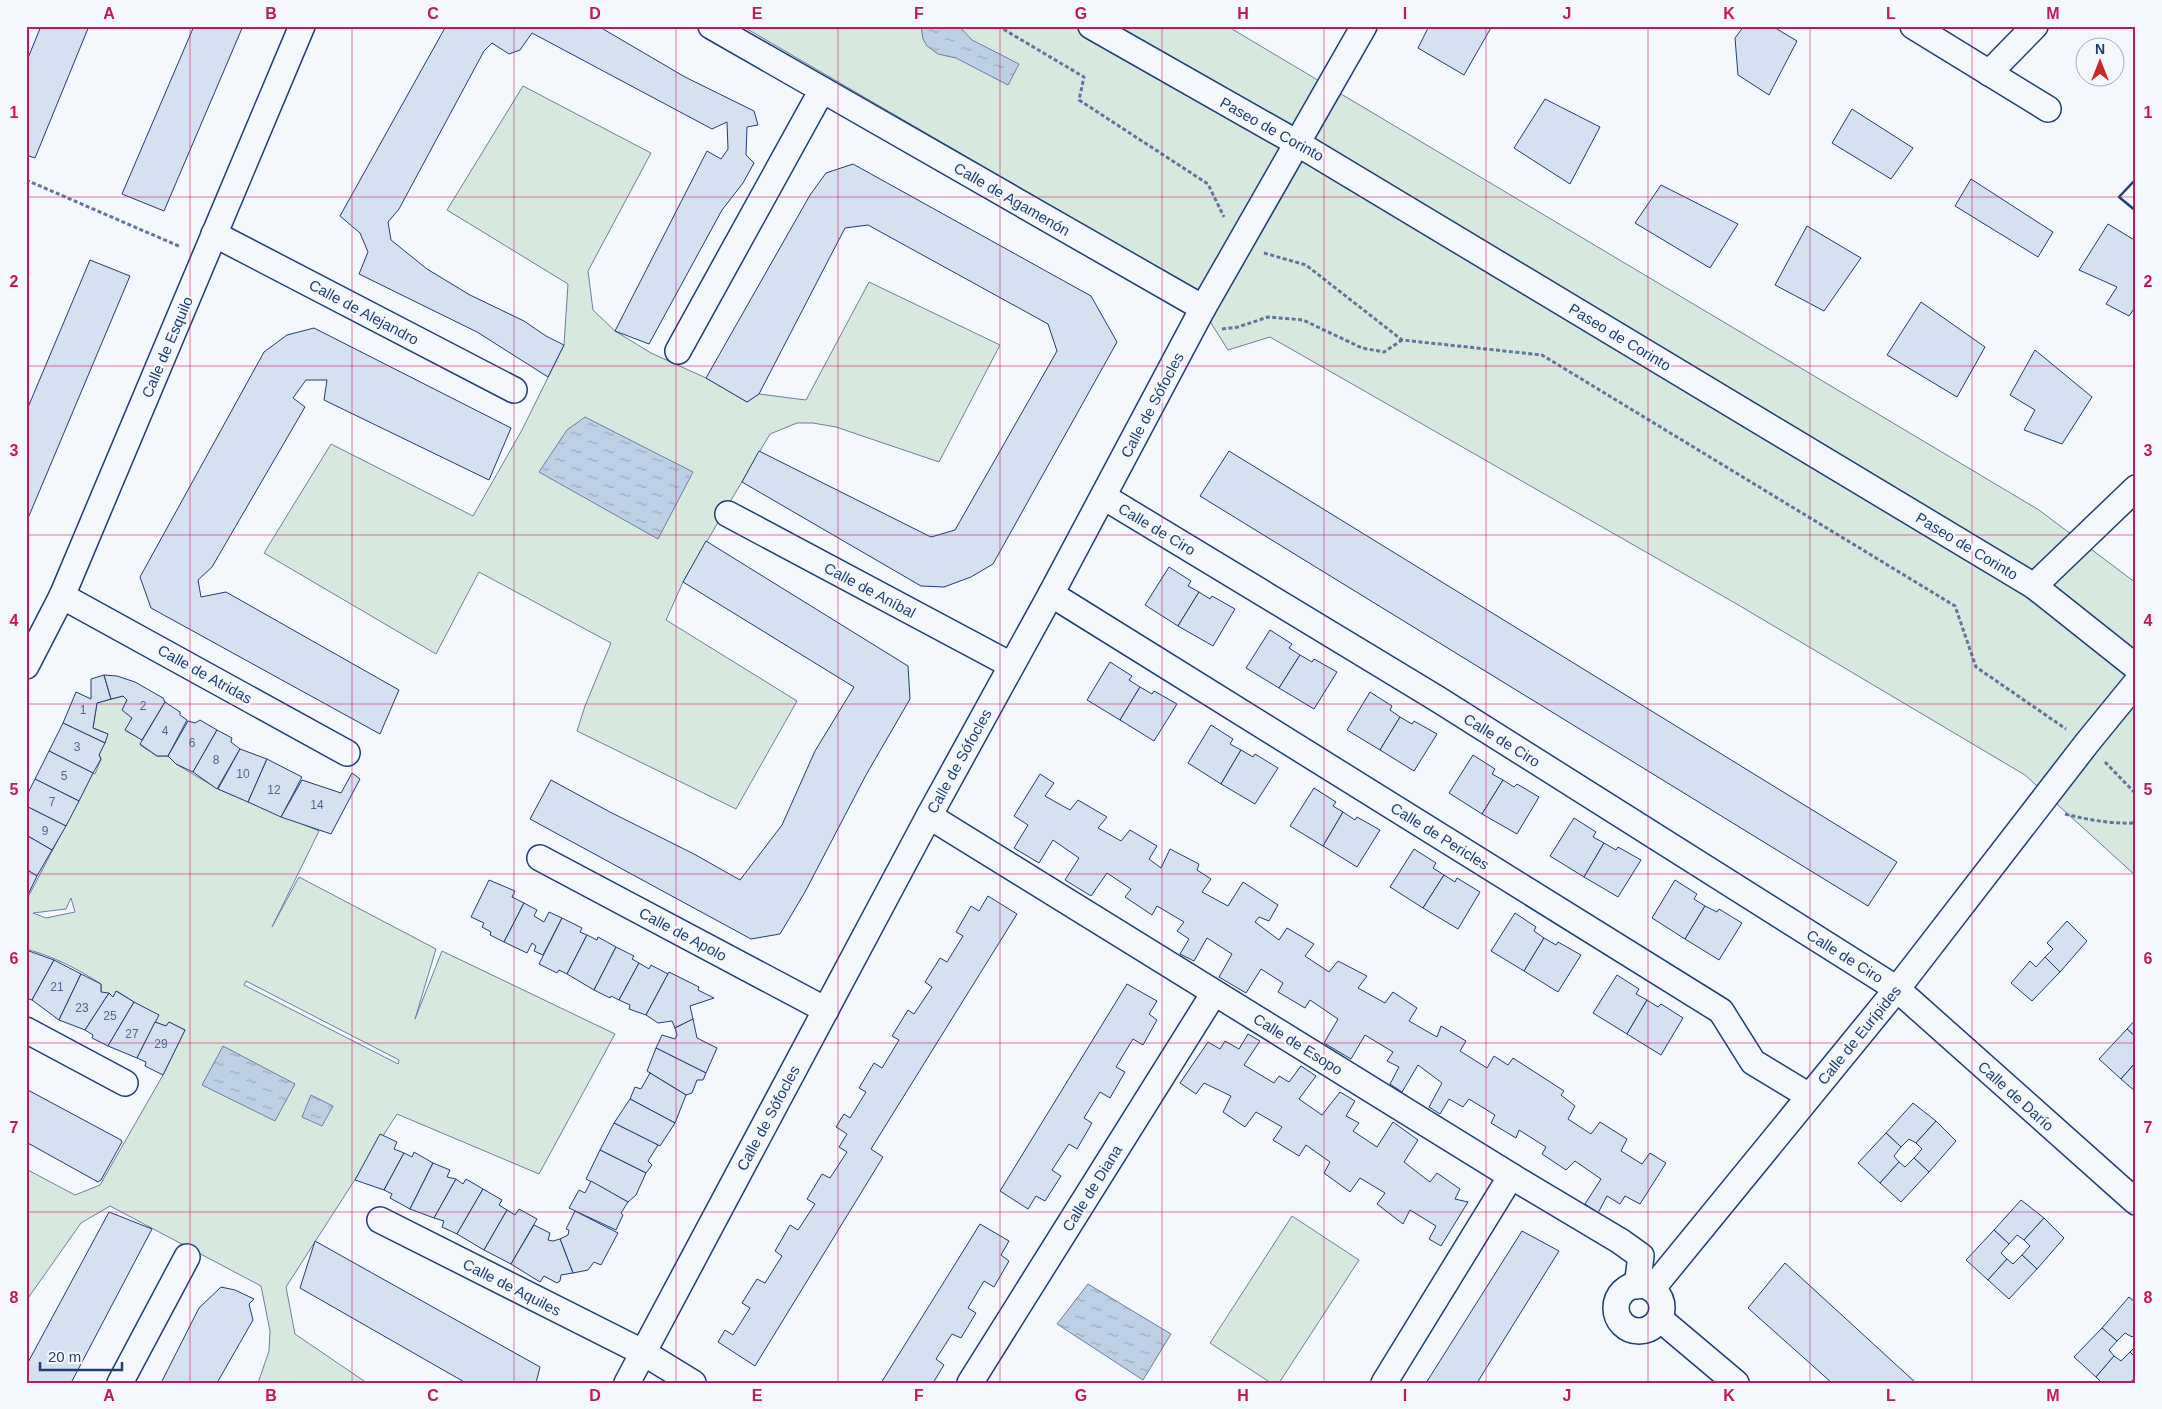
<svg xmlns="http://www.w3.org/2000/svg" width="2162" height="1409" font-family="Helvetica,sans-serif">
<style>
.green{fill:#d7e8df;stroke:#687fa3;fill-rule:evenodd}
.water{fill:url(#water-ripples);stroke:#687fa3}
.building{fill:#d5e0f0;stroke:#1d3f73}
.lines{fill:none;stroke-linecap:round;stroke-linejoin:round}
.minor-casing{stroke:#1d3f73;stroke-width:28}
.path{stroke:#5e769c;stroke-width:3;stroke-dasharray:4 2.5;stroke-linecap:butt}
.minor{stroke:#f4f7fb;stroke-width:25}
.wall{stroke:#1d3f73;stroke-width:2.5}
.grid{fill:none;stroke:#c2185b;stroke-width:1;stroke-opacity:0.55}
.labels{text-anchor:middle;dominant-baseline:central;stroke-width:4;stroke-linejoin:round;paint-order:stroke}
.number-label{font-size:12px;fill:#4b6792}
.street-label{font-size:15px;fill:#1d3f73;stroke:#f4f7fb}
.neatline{fill:none;stroke:#c2185b;stroke-width:2}
.grid-label{font-size:16px;text-anchor:middle;font-weight:bold;fill:#c2185b}
</style>
<defs>
<pattern id="water-ripples" width="26" height="14" patternUnits="userSpaceOnUse" patternTransform="scale(1.25)"><rect width="26" height="14" fill="#bed0e5"/><path d="M2 4q2-2 4 0t4 0M15 11q2-2 4 0t4 0" fill="none" stroke="#9aaabe"/></pattern>
</defs>
<rect width="100%" height="100%" fill="#f4f7fb"/>
<g class="green">
<path d="M742,26h485l812,484 97,73v293l-111,-101 -290,-172 -465,-266 -42,13 -41,-65z"/>
<path d="M523,86l128,67 -63,118 5,39 22,21 36,22 55,25 41,24 12,-8 47,6 63,-118 131,63 -61,117 -103,-35 -23,-4h-16l-27,11 -87,148 -17,38 131,81 -61,108 -159,-78 8,-25 26,-63 -132,-71 -43,82 -172,-101 67,-109 142,72 49,-86 42,-85 4,-61 -121,-74z"/>
<path d="M123,696l4,4 -4,9 9,9 -6,13 17,9 -3,5 17,11h11l8,8 42,25 101,42 -47,96 27,-50 137,72 -21,70 27,-68 173,83 -76,140 -142,-60 -111,173 9,47 72,49h-109l11,-32 1,-20 -9,-45 -151,-80 -29,17 -55,78v-132l49,26 25,-10 63,-110 22,-45 -16,-8 -3,4 -11,-4 -21,-20 -17,-11 -4,6 -12,-5v-8c-25,-16 -46,-27 -75,-35v-48l67,-128 2,1 6,-15 -2,-5 9,-20 -15,-6 4,-25zM71,898l4,14 -29,6 -13,-5 33,-4zM246,981l153,79 -1,4 -154,-79z"/>
<path d="M1292,1216l67,44 -80,123h-8l-61,-40z"/>
</g>
<g class="water">
<path d="M921,26h38l13,14 47,24 -11,21 -52,-27 -18,-4 -11,-8 -4,-7z"/>
<path d="M585,417l108,55 -35,67 -119,-67 28,-42z"/>
<path d="M223,1046l72,38 -20,37 -73,-36z"/>
<path d="M311,1095l22,11 -11,20 -20,-9z"/>
<path d="M1088,1284l83,50 -28,46 -86,-56z"/>
</g>
<g class="building">
<path d="M41,26h48l-54,132 -9,-3v-92z"/>
<path d="M194,26h49l-79,185 -42,-17z"/>
<path d="M446,26h152l87,51 69,34 4,14 -11,2 -1,28 8,8 -11,20 -21,27 -73,134 -34,-13 92,-180 14,8 7,-10 -1,-27 -15,7 -180,-96 -12,17 -11,4 -17,-11 -8,8 -85,158 -11,13 3,18 36,29 43,26 54,26 22,15 18,9 -16,32 -71,-45 -118,-58 9,-22 -8,-19 -20,-17z"/>
<path d="M1429,26h63l-28,49 -46,-27z"/>
<path d="M1744,26h28l25,15 -28,54 -31,-20 -3,-37z"/>
<path d="M1545,99l55,28 -30,57 -56,-36z"/>
<path d="M1852,109l61,39 -22,31 -59,-36z"/>
<path d="M853,164l238,132 26,46 -124,222 -22,13 -27,10 -23,-1 -179,-104 17,-31 172,86 24,-7 102,-179 -9,-27 -180,-99 -23,3 -86,166 -12,8 -41,-24 104,-183 16,-22z"/>
<path d="M1971,179l82,53 -15,25 -83,-51z"/>
<path d="M1661,185l77,39 -28,44 -75,-45z"/>
<path d="M2108,224l28,17v65l-7,10 -23,-12 11,-17 -38,-17z"/>
<path d="M1807,226l54,32 -37,53 -49,-26z"/>
<path d="M90,260l40,16 -104,247v-111z"/>
<path d="M1921,302l64,45 -28,50 -70,-42z"/>
<path d="M314,328l197,100 -22,52 -165,-80 3,-20h-21l-13,18 12,9 -93,160 -14,13 3,17 25,-5 173,98 -19,44 -229,-126 -11,-31 124,-225 23,-17z"/>
<path d="M2035,350l57,47 -30,47 -38,-14 11,-20 -25,-15z"/>
<path d="M1229,451l668,411 -29,44 -668,-410z"/>
<path d="M706,541l202,125 2,33 -44,76 -61,117 -25,42 -29,5 -221,-120 21,-39 59,32 84,42 46,26 42,-55 33,-74 39,-64 -171,-105z"/>
<path d="M1169,567l22,14 -3,5 11,6 -21,34 -33,-21z"/>
<path d="M1199,592l11,7 2,-3 23,13 -22,37 -35,-20z"/>
<path d="M1270,630l22,14 -3,4 11,7 -21,33 -33,-20z"/>
<path d="M1300,655l12,7 2,-3 23,13 -23,37 -35,-21z"/>
<path d="M1110,662l22,14 -3,4 11,7 -20,33 -33,-20z"/>
<path d="M104,675l7,24 -14,4 -4,25 15,6 -3,9 -42,-20 13,-31 15,7v-20z"/>
<path d="M104,675l13,1 18,6 28,16 2,4 -23,38 -17,-10 7,-12 -10,-8 5,-10 -4,-4 -12,3z"/>
<path d="M1140,687l12,7 2,-3 23,13 -23,37 -34,-21z"/>
<path d="M1370,692l22,14 -2,4 10,7 -20,33 -33,-20z"/>
<path d="M165,702l15,10v3l7,5 -19,36h-11l-17,-12z"/>
<path d="M1400,717l12,7 2,-3 23,13 -23,37 -34,-21z"/>
<path d="M200,720l17,10 -24,42 -17,-8 -8,-8 20,-35 7,2z"/>
<path d="M63,723l42,20 -6,12 2,4 -8,14 -44,-22z"/>
<path d="M1211,725l22,14 -3,5 11,6 -20,34 -33,-21z"/>
<path d="M217,730l15,8 -1,4 9,7 -23,40 -24,-17z"/>
<path d="M240,749l27,10 -19,43 -30,-13z"/>
<path d="M1241,750l12,7 2,-3 23,14 -23,36 -34,-20z"/>
<path d="M49,751l44,22 -14,28 -44,-22z"/>
<path d="M1473,755l22,14 -3,5 11,6 -21,34 -33,-21z"/>
<path d="M267,759l35,18 -21,40 -33,-15z"/>
<path d="M352,773l8,6 -29,55 -50,-17 21,-37 39,13z"/>
<path d="M1040,774l14,9 -9,13 25,14 8,-10 29,17 -9,11 23,13 9,-11 27,16 -8,13 12,9 9,-19 29,15 -2,6 14,9 -9,13 26,14 15,-24 35,23 -9,16 -10,-4 -4,5 24,18 8,-12 27,16 -9,12 24,16 9,-11 29,15 -9,12 27,15 8,-11 24,16 -8,13 28,16 4,-11 25,15 -6,10 27,17 7,-12 14,9 5,-7 51,33 -3,4 14,11 -7,13 23,15 9,-12 27,17 -6,12 21,13 8,-11 16,10 -26,41 -15,-8 -5,8 -13,-8 -9,17 -13,-9 16,-25 -26,-18 -9,9 -24,-16 4,-7 -27,-17 -3,8 -25,-15 4,-8 -26,-16 -6,8 -14,-8 -9,15 -11,-7 13,-24 -24,-18 -16,27 -12,-8 9,-17 -12,-6 6,-9 -28,-17 -14,24 -27,-16 14,-24 -28,-19 -5,8 -27,-16 5,-9 -22,-14 -15,24 -27,-16 13,-23 -25,-16 -13,23 -14,-7 9,-15 -12,-8 7,-9 -27,-16 -5,9 -27,-18 6,-8 -24,-16 -16,23 -26,-16 14,-22 -26,-18 -14,23 -25,-15 14,-23 -14,-9z"/>
<path d="M35,779l44,22 -13,25 -40,-20v-9z"/>
<path d="M1503,780l11,7 3,-3 22,13 -22,37 -35,-20z"/>
<path d="M1314,788l22,14 -3,4 10,6 -20,34 -33,-20z"/>
<path d="M26,806l40,20 -14,24 -26,-15z"/>
<path d="M1343,812l12,8 2,-3 23,13 -23,37 -34,-21z"/>
<path d="M1574,818l22,14 -3,5 11,6 -20,34 -34,-21z"/>
<path d="M26,835l26,15 -15,26 -11,-7z"/>
<path d="M1604,843l12,7 2,-3 23,13 -23,37 -34,-20z"/>
<path d="M1414,849l22,14 -3,5 11,7 -21,33 -33,-21z"/>
<path d="M26,869l11,7 -11,23z"/>
<path d="M1444,875l11,7 2,-4 23,14 -22,37 -35,-21z"/>
<path d="M489,880l26,11 -3,6 12,6 -20,39 -14,-7 1,-3 -9,-5 2,-4 -13,-6z"/>
<path d="M1675,880l22,14 -3,5 11,7 -20,33 -33,-21z"/>
<path d="M988,896l29,18 -146,235 12,8 -128,209 -37,-24 7,-12 8,5 17,-27 -8,-5 15,-24 8,4 17,-27 -7,-5 15,-26 8,5 17,-26 -8,-5 15,-25 8,4 17,-26 -8,-5 8,-13 -11,-7 8,-13 6,4 16,-26 -7,-4 15,-25 8,5 17,-28 -7,-4 16,-26 6,4 18,-27 -7,-5 15,-24 7,4 16,-26 -7,-4 15,-26 8,5z"/>
<path d="M524,903l13,7 -3,6 10,6 5,-10 13,6 -19,37 -9,-4 2,-5 -4,-3 -5,10 -23,-11z"/>
<path d="M1705,906l12,6 2,-3 23,14 -23,37 -34,-21z"/>
<path d="M1515,913l21,14 -2,4 10,7 -20,33 -33,-20z"/>
<path d="M562,918l20,10 -2,4 7,3 -20,39 -8,-4 -2,3 -18,-9z"/>
<path d="M2067,921l20,20 -27,31 -15,-15 8,-8 -6,-6z"/>
<path d="M587,935l10,5 1,-3 18,10 -22,43 -27,-16z"/>
<path d="M1544,938l12,7 2,-3 23,13 -23,37 -34,-21z"/>
<path d="M616,947l18,9 -2,3 7,4 -20,37 -8,-4 -1,2 -16,-8z"/>
<path d="M29,951l25,9 -22,40 -6,-2v-41z"/>
<path d="M2045,957l15,15 -28,29 -21,-18 19,-22 6,6z"/>
<path d="M54,960l27,14 -22,46 -27,-20z"/>
<path d="M639,963l10,6 2,-4 17,9 -22,41 -17,-6 1,-4 -11,-5z"/>
<path d="M669,972l30,15 -1,3 16,8 -24,8 3,13 -18,9 -3,-7 -14,2 -12,-8z"/>
<path d="M81,974l20,10v8l8,1 -24,37 -26,-10z"/>
<path d="M1617,975l22,14 -3,5 11,6 -20,34 -34,-21z"/>
<path d="M1127,984l30,17 -8,13 8,6 -14,25 -10,-6 -17,28 9,5 -15,26 -10,-6 -16,26 8,5 -15,26 -8,-5 -17,26 9,6 -16,25 -9,-5 -8,13 -28,-18z"/>
<path d="M116,991l18,11 -26,44 -16,-8 1,-3 -8,-5 24,-37 4,4z"/>
<path d="M1647,1000l11,7 3,-3 22,14 -22,37 -34,-21z"/>
<path d="M134,1002l25,13 -22,43 -29,-12z"/>
<path d="M693,1019l4,19 20,10 -11,25 -50,-25 6,-13 13,4 2,-4 -2,-7z"/>
<path d="M2136,1019v18l-9,-8z"/>
<path d="M155,1022l11,4 3,-4 16,8 -22,45 -18,-9 1,-4 -9,-4z"/>
<path d="M2127,1029l9,8v25l-15,17 -22,-20z"/>
<path d="M1248,1034l12,7 -16,24 30,18 5,-7 10,6 12,-16 15,10 -17,23 23,16 18,-23 15,9 -9,15 13,7 -6,8 24,16 16,-25 25,18 -14,22 26,20 7,-9 23,16 -5,10 13,3 -27,44 -12,-7 7,-13 -26,-16 -7,14 -26,-20 8,-11 -25,-15 -10,14 -26,-19 6,-11 -24,-17 -7,11 -26,-16 9,-13 -26,-15 -11,15 -22,-15 8,-16 -27,-13 -8,11 -16,-11 28,-41 12,7 5,-8 14,8z"/>
<path d="M656,1048l50,25 -3,7h-6l-5,13 -6,2 -39,-24z"/>
<path d="M2136,1062v30l-15,-13z"/>
<path d="M650,1073l36,22 -11,28 -45,-24 5,-12 6,2z"/>
<path d="M26,1089l95,51 1,2 -21,38 -3,2 -72,-40z"/>
<path d="M630,1099l45,24 -15,23 -46,-23z"/>
<path d="M1913,1103l23,18 -20,22 -7,-4 -8,8 -15,-14z"/>
<path d="M1936,1121l20,20 -27,31 -15,-14 8,-9 -6,-6z"/>
<path d="M614,1123l44,22 -10,16 4,4 -6,8 -46,-23z"/>
<path d="M1886,1133l15,14 -7,9 5,6 -19,21 -22,-20z"/>
<path d="M380,1134l17,8 -3,7 10,4 -20,37 -29,-10z"/>
<path d="M600,1150l46,23 -10,22 -8,7 -42,-23z"/>
<path d="M414,1152l19,11 -23,46 -20,-11 2,-4 -8,-4 20,-37 8,4z"/>
<path d="M1914,1158l15,14 -28,30 -21,-19 19,-21 6,5z"/>
<path d="M433,1163l17,7 -3,7 9,2 -22,39 -24,-9z"/>
<path d="M456,1179l7,5 3,-5 17,10 -26,45 -15,-7 2,-6 -10,-3z"/>
<path d="M591,1181l37,21 -7,11 2,2 -7,15 -47,-22 10,-18 6,3z"/>
<path d="M483,1189l19,11 -3,5 8,5 -23,40 -27,-16z"/>
<path d="M2021,1200l23,18 -20,22 -7,-5 -8,9 -15,-14z"/>
<path d="M519,1209l18,10 -26,45 -27,-14 23,-40 8,5z"/>
<path d="M575,1211l43,22 -17,32 -7,-3 -6,8 -15,3 -13,-34 8,-4 1,-5 -3,-1z"/>
<path d="M109,1212l43,17 -81,154h-45v-17z"/>
<path d="M2044,1218l20,20 -27,31 -15,-14 8,-9 -6,-6z"/>
<path d="M980,1224l29,17 -8,14 8,6 -15,26 -10,-6 -16,27 8,5 -15,25 -9,-4 -16,25 8,6 -11,18h-52z"/>
<path d="M534,1225l16,8 -2,7 5,1 7,-2 13,34 -12,2 -1,6 -3,2 -13,-7 -4,6 -29,-18z"/>
<path d="M1994,1230l15,14 -8,9 6,6 -19,21 -22,-20z"/>
<path d="M1522,1231l37,20 -82,132h-51z"/>
<path d="M315,1241l225,126 -4,16h-70l-166,-95z"/>
<path d="M2022,1255l15,14 -28,30 -21,-19 19,-21 6,5z"/>
<path d="M1785,1263l131,120h-84l-84,-75z"/>
<path d="M221,1287l14,3 19,9 -5,5 4,16 -36,63h-56l38,-75z"/>
<path d="M2129,1297l7,6v30l-4,4 -7,-4 -8,8 -15,-13z"/>
<path d="M2102,1328l15,13 -8,9 5,6 -18,21 -22,-20z"/>
<path d="M2136,1346v12l-6,-6z"/>
<path d="M2130,1352l6,6v18l-6,7h-28l-6,-6 18,-21 7,5z"/>
</g>
<g class="lines">
<defs>
<g id="minor">
<path d="M711,26l492,282"/>
<path d="M1091,26l206,117 737,443 102,81"/>
<path d="M1913,26l135,83"/>
<path d="M1989,73l46,-47"/>
<path d="M214,234l300,156"/>
<path d="M678,351l144,-261"/>
<path d="M1104,497l332,201 461,291 239,213"/>
<path d="M728,514l283,151"/>
<path d="M2034,586l102,-98"/>
<path d="M1051,594l670,417 32,51 56,34"/>
<path d="M62,596l285,157"/>
<path d="M26,666l36,-70 240,-570"/>
<path d="M929,816l582,360 109,65 21,15 -4,30"/>
<path d="M540,858l286,152"/>
<path d="M26,1030l99,53"/>
<path d="M380,1220l264,133 49,30"/>
<circle cx="1639" cy="1308" r="23"/>
<path d="M1652,1289l245,-300 190,-246 49,-60"/>
<path d="M1660,1319l76,64"/>
<path d="M120,1383l67,-126"/>
<path d="M627,1383l302,-567 122,-222 152,-286 161,-282"/>
<path d="M970,1383l244,-390"/>
<path d="M1384,1383l127,-207"/>
</g>
</defs>
<use href="#minor" class="minor-casing"/>
<g class="path">
<path d="M998,26l86,51 -5,23 129,84 16,33"/>
<path d="M26,180l155,67"/>
<path d="M1264,253l42,12 96,75 140,15 413,251 21,61 90,62"/>
<path d="M1222,329l16,-2 30,-10 35,3 59,28 22,4 18,-12"/>
<path d="M2105,762l31,32"/>
<path d="M2065,814c24,6 46,10 71,9"/>
</g>
<use href="#minor" class="minor"/>
<path class="wall" d="M2136,179l-17,18 17,14"/>
</g>
<path class="grid" d="M190,26v1357M352,26v1357M514,26v1357M676,26v1357M838,26v1357M1000,26v1357M1162,26v1357M1324,26v1357M1486,26v1357M1648,26v1357M1810,26v1357M1972,26v1357M26,197h2110M26,366h2110M26,535h2110M26,704h2110M26,874h2110M26,1043h2110M26,1212h2110"/>
<g class="labels">
<g class="number-label">
<text x="143" y="706">2</text>
<text x="83" y="710">1</text>
<text x="165" y="731">4</text>
<text x="192" y="743">6</text>
<text x="77" y="747">3</text>
<text x="216" y="760">8</text>
<text x="243" y="774">10</text>
<text x="64" y="776">5</text>
<text x="274" y="790">12</text>
<text x="52" y="802">7</text>
<text x="317" y="805">14</text>
<text x="45" y="831">9</text>
<text x="57" y="987">21</text>
<text x="82" y="1008">23</text>
<text x="110" y="1016">25</text>
<text x="132" y="1034">27</text>
<text x="161" y="1044">29</text>
</g>
<g class="street-label">
<text transform="translate(1272 129) rotate(29)">Paseo de Corinto</text>
<text transform="translate(1012 199) rotate(30)">Calle de Agamenón</text>
<text transform="translate(364 312) rotate(28)">Calle de Alejandro</text>
<text transform="translate(1620 337) rotate(31)">Paseo de Corinto</text>
<text transform="translate(167 347) rotate(-67)">Calle de Esquilo</text>
<text transform="translate(1152 405) rotate(-62)">Calle de Sófocles</text>
<text transform="translate(1157 529) rotate(31)">Calle de Ciro</text>
<text transform="translate(1967 546) rotate(31)">Paseo de Corinto</text>
<text transform="translate(870 590) rotate(28)">Calle de Aníbal</text>
<text transform="translate(205 674) rotate(29)">Calle de Atridas</text>
<text transform="translate(1502 740) rotate(32)">Calle de Ciro</text>
<text transform="translate(959 761) rotate(-61)">Calle de Sófocles</text>
<text transform="translate(1440 836) rotate(32)">Calle de Pericles</text>
<text transform="translate(683 934) rotate(28)">Calle de Apolo</text>
<text transform="translate(1845 956) rotate(32)">Calle de Ciro</text>
<text transform="translate(1859 1035) rotate(-51)">Calle de Eurípides</text>
<text transform="translate(1298 1044) rotate(32)">Calle de Esopo</text>
<text transform="translate(2016 1096) rotate(42)">Calle de Darío</text>
<text transform="translate(768 1118) rotate(-62)">Calle de Sófocles</text>
<text transform="translate(1092 1188) rotate(-58)">Calle de Diana</text>
<text transform="translate(512 1287) rotate(27)">Calle de Aquiles</text>
</g>
</g>
<rect width="2162" height="1409" fill="none" stroke="#f4f7fb" stroke-width="55"/>
<g transform="translate(2100 62)"><circle r="24" fill="#f4f7fb" stroke="#9eadc5"/>
<path d="M0-4L9 19L0 12L-9 19Z" fill="#c62828"/>
<text y="-8" font-size="14" font-weight="bold" text-anchor="middle" fill="#1d3f73">N</text>
</g>
<path d="M40 1362v8h82v-8" fill="none" stroke="#1d3f73" stroke-width="2.5"/>
<text x="48" y="1362" font-size="15" fill="#1d3f73" stroke="#f4f7fb" stroke-width="4" paint-order="stroke">20 m</text>
<rect x="28" y="28" width="2106" height="1354" class="neatline"/>
<g class="grid-label">
<text x="109" y="19">A</text>
<text x="271" y="19">B</text>
<text x="433" y="19">C</text>
<text x="595" y="19">D</text>
<text x="757" y="19">E</text>
<text x="919" y="19">F</text>
<text x="1081" y="19">G</text>
<text x="1243" y="19">H</text>
<text x="1405" y="19">I</text>
<text x="1567" y="19">J</text>
<text x="1729" y="19">K</text>
<text x="1891" y="19">L</text>
<text x="2053" y="19">M</text>
<text x="14" y="118">1</text>
<text x="2148" y="118">1</text>
<text x="14" y="287">2</text>
<text x="2148" y="287">2</text>
<text x="14" y="456">3</text>
<text x="2148" y="456">3</text>
<text x="14" y="626">4</text>
<text x="2148" y="626">4</text>
<text x="14" y="795">5</text>
<text x="2148" y="795">5</text>
<text x="14" y="964">6</text>
<text x="2148" y="964">6</text>
<text x="14" y="1133">7</text>
<text x="2148" y="1133">7</text>
<text x="14" y="1303">8</text>
<text x="2148" y="1303">8</text>
<text x="109" y="1401">A</text>
<text x="271" y="1401">B</text>
<text x="433" y="1401">C</text>
<text x="595" y="1401">D</text>
<text x="757" y="1401">E</text>
<text x="919" y="1401">F</text>
<text x="1081" y="1401">G</text>
<text x="1243" y="1401">H</text>
<text x="1405" y="1401">I</text>
<text x="1567" y="1401">J</text>
<text x="1729" y="1401">K</text>
<text x="1891" y="1401">L</text>
<text x="2053" y="1401">M</text>
</g>
</svg>
